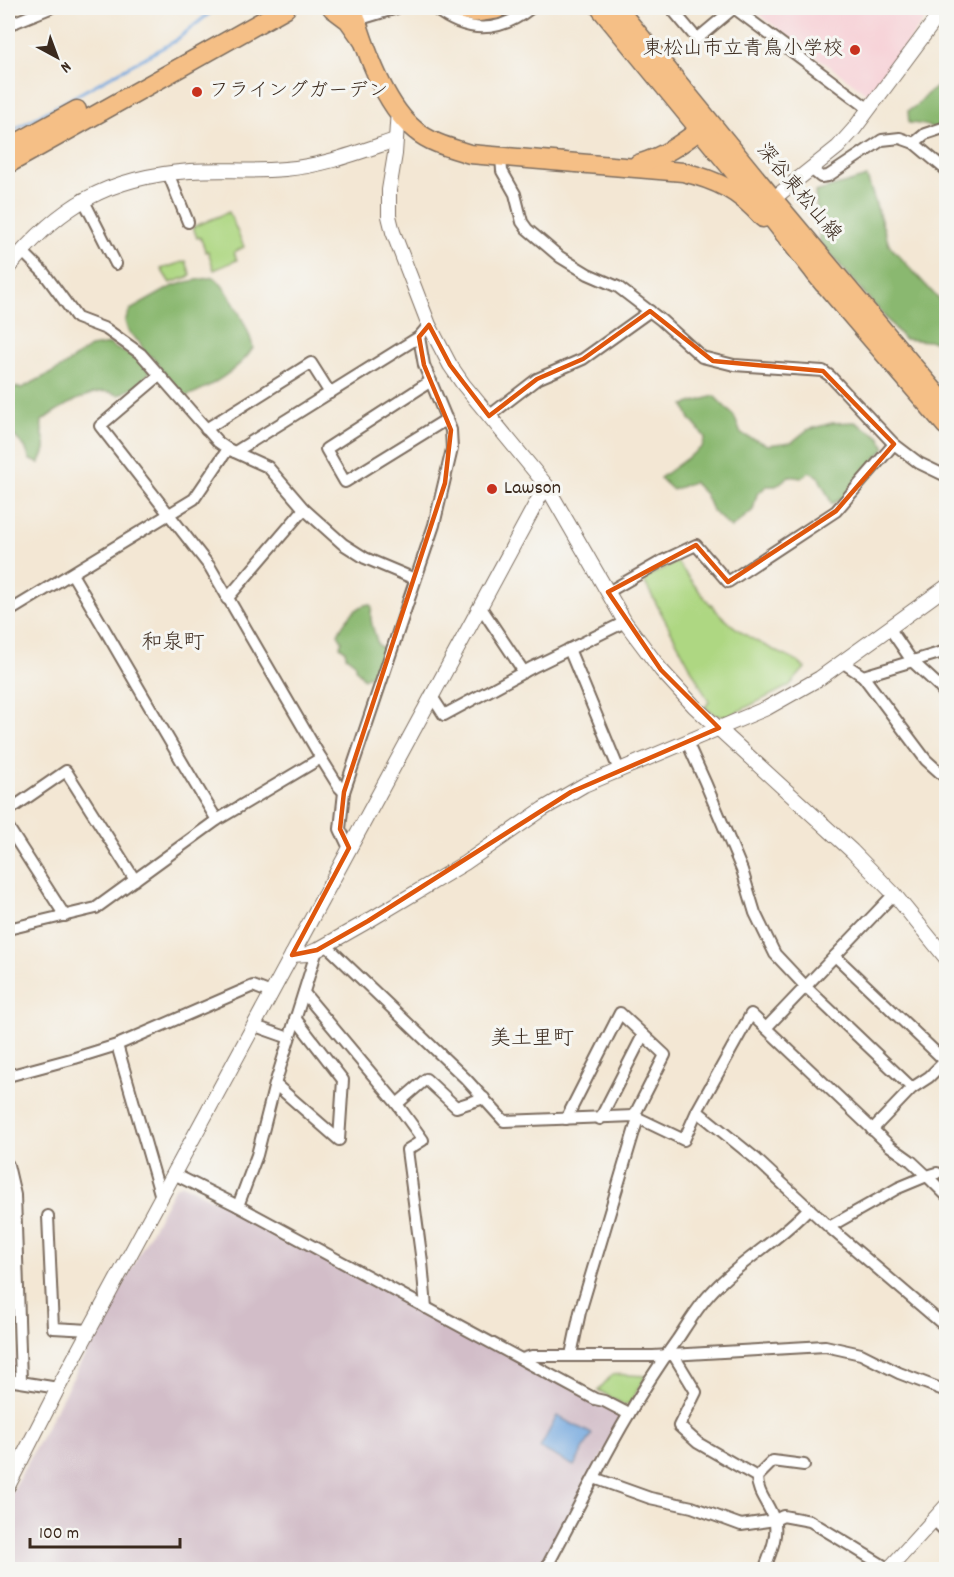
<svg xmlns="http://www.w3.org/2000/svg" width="954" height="1577" font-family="Dekko,'Klee One',sans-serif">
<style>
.built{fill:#f7cfd5}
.industrial{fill:#d2bdc8}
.green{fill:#aed782;stroke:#748050;stroke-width:1.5}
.forest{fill:#8ab870;stroke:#627147;stroke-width:1.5}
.water{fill:#71a6de;stroke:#56687e;stroke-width:1.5}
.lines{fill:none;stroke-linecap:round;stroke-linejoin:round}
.stream{stroke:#71a6de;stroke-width:3}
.minor-casing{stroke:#7b6c5e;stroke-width:14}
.tertiary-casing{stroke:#7b6c5e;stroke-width:16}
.primary-casing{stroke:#7b6c5e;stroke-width:21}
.trunk-casing{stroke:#7b6c5e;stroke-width:21}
.motorway-casing{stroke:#7b6c5e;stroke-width:24}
.minor{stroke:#fff;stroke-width:10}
.tertiary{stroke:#fff;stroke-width:14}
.primary{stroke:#f5bf86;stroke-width:18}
.trunk{stroke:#f5bf86;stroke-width:18}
.motorway{stroke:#f5bf86;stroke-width:21}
.marked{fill:none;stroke:#df570d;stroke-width:4.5;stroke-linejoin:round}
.poi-dot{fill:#c8321e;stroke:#f6f6f2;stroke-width:2}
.labels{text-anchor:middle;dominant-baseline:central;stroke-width:6;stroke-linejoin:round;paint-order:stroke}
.poi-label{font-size:20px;fill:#3b2a1e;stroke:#f6f6f2;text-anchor:start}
.street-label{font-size:20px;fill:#3b2a1e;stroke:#f6f6f2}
.neighbourhood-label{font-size:21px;fill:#3b2a1e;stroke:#f6f6f2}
</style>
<rect width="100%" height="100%" fill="#f6f6f2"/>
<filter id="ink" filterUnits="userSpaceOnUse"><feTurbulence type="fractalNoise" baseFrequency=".0167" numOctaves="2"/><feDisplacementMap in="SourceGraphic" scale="12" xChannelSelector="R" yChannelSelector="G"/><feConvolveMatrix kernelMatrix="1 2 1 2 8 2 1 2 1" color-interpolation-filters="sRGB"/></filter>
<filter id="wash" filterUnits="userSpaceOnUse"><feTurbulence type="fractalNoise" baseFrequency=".008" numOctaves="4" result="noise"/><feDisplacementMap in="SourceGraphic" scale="24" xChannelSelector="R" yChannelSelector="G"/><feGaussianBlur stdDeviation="1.35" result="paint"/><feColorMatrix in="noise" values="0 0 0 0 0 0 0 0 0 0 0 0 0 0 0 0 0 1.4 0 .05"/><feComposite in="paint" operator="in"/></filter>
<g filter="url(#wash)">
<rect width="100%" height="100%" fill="#f3e7d4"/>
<g class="built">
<path d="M750,8h183l-62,85h-5z"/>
<path d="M12,1202l4,175 -8,-2v-172z"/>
</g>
<path class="industrial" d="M183,1184l28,15 14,3 399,214 -83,153 -533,1v-71l167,-312z"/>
<g class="green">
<path d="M229,212l15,35 -10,5 3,8 -23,10 -6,-19 -2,1 -6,-15 -3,1 -4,-11z"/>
<path d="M186,261l5,15 -21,7 -9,-14z"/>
<path d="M677,562c19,25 37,51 63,69 18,13 39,21 58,31l7,6 -16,18 -62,31 -12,-2 -10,-8 4,-5 -66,-123z"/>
<path d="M613,1374l33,2 -16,27 -6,2 -26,-15z"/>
</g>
<g class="forest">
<path d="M946,80v60c-8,-14 -23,-16 -37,-17l-1,-12 9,-6 10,-11z"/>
<path d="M867,177l22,68 56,61 -5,36 -36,-3 -84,-97 -5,-50z"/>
<path d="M214,277c14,11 36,54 39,71 -12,20 -45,41 -67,48l-26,-28 -5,-9 -10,-6 -5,-10 -12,-12 -3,-10 5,-11 41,-23 15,-5z"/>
<path d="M110,344c5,6 8,5 14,8 10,4 18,11 26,20l-14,14 -17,9c-6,-2 -13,-5 -19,-3 -17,3 -45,18 -58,29 -3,20 11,18 -3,42l-9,-3 -5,-13 -11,-11 -6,6v-53l3,-2 11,1 37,-19 31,-22z"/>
<path d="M714,396l20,20 7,18 27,11 24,-3 15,-12 25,-7 23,-1 25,15 5,11 -31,34 -10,15 -12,7 -14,-28 -9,-4 -8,6 -12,-2 -13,10h-9l-10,8 -4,16 -22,18 -19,-18 -7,-16 -12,-12 -20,8 -13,-12 42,-31 3,-10 -15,-18 -6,-14z"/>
<path d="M369,604l3,3c-4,13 3,25 6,38l7,4 1,8 -9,18h-8l-5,4 -9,-11v-5l-9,-7 -1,-6 -5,-4 2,-5 -4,-7c5,-11 18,-29 31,-30z"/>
</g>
<path class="water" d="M557,1416l35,18 -18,32 -34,-18z"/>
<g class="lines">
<path class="stream" d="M8,133l167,-92 41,-33"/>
</g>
</g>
<g filter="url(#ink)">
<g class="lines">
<defs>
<g id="minor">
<path d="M434,8c33,26 64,26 97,0"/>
<path d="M671,8l26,31 37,-31"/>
<path d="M734,8l135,101"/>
<path d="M357,20l40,-12"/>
<path d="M8,25l42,-17"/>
<path d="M914,143l32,27"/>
<path d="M501,157l1,14 13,23 7,28 5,7 33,28 28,17 30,13 43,33 41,37 32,8 89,6 7,5 64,68"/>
<path d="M811,169l10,8 7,-1 54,-36 18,-2 14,5 11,-9 21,-7"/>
<path d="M168,173l20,49"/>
<path d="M83,199l33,65"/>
<path d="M22,251l22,22 33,45 29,11 35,25 77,88 10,7 40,18 36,42 39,35 22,14 50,21"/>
<path d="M159,376l-59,50 110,141 111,191 18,29 5,5"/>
<path d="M431,381l-105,68 19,33 102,-63"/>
<path d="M489,416l48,-37 46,-20 67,-48"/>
<path d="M206,429l105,-66 19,30"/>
<path d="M235,452l184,-115"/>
<path d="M72,574c49,82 95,165 145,246"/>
<path d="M608,592l54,-31 34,-16 32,37 108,-71 58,-67 25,19 27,13"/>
<path d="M227,599l77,-90"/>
<path d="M480,606l44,66"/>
<path d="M8,612l186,-113 34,-50"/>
<path d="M890,629l22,32 26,24 8,11"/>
<path d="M569,649l50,121"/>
<path d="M842,662l21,14 83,-25"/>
<path d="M863,676l63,84 20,18"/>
<path d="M431,695l13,20 89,-48 92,-45"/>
<path d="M687,742l18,40 37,88 13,43 20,41 31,33 106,101"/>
<path d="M8,811l58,-40 69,109"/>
<path d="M8,827l57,89"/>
<path d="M349,848l-9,-19 4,-37 90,-267 18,-76 -1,-19 -27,-65 -5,-28 10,-12"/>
<path d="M8,929l88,-21 121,-88 104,-62"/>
<path d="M326,945l140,134 38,42 130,-5 50,24 13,-29 54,-97 139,132 21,15 16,15 10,-3"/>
<path d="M835,956l111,106"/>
<path d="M304,993l93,111 26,36 -16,10 15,112 4,46"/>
<path d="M255,1026l34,12"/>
<path d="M766,1028l128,-134"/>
<path d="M117,1045l44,152"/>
<path d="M8,1076l67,-18 42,-13 136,-59 18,7"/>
<path d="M275,1084l64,56 4,-60 -48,-62"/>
<path d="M397,1104l29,-25 30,28 28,-9"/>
<path d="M697,1111l59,48 73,68 117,100"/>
<path d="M566,1119l54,-106 45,42 -31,61"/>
<path d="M600,1119l43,-84"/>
<path d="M872,1130l40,-42 17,-11 16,-16"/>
<path d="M8,1165l7,30 6,186"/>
<path d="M174,1174l64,32 357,193 9,2 25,13"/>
<path d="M238,1206l19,-51 18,-71 42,-134"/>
<path d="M48,1216l5,112 37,2"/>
<path d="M829,1227l69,-39 29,-12 19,19"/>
<path d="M673,1354l23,38 -17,34 19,17 59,34c0,16 11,26 16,40 7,15 -3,38 -9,53"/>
<path d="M571,1355l9,-43 58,-194"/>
<path d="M522,1359l10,-3h121l172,-10 36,8 38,19 47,18"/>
<path d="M8,1380l50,8"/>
<path d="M757,1477l16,-16 31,4"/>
<path d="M594,1478l56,20 42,9 49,18 34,-5 8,-4 27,5 79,48"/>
<path d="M934,1520l12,12"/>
<path d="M545,1570c42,-78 80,-159 132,-230 10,-15 20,-32 32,-45 29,-33 70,-54 100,-87"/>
</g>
<g id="tertiary">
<path d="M398,110l-3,44 -6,36v26l4,16 36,93 21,40 13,19 83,101 79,137 36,48 33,36 158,145 42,43 52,64"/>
<path d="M773,199l65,-52 16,-18 90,-121"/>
<path d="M8,268c51,-62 99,-91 182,-97 31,-2 63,1 95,-2 38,-3 74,-17 110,-29"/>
<path d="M292,955l16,-1 9,-4 51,-29 97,-58 78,-54 41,-24 183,-77 53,-30 126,-91"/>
<path d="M8,1486l50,-98 488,-903"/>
<path d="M888,1570l58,-64"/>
</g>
<g id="primary">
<path d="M353,8c11,38 30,96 62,122 15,13 36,18 55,24l213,18c34,8 56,19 80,46"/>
<path d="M617,8l156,191 173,206"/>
<path d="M638,164c25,-7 43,-20 63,-35"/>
<path d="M815,273l131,153"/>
</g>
<g id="trunk">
<path d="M332,8l16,12 15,21"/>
<path d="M8,148l69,-38"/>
<path d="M8,164l278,-156"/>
</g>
<g id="motorway">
<path d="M460,8l15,3 21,-3"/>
<path d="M602,8l163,199 60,76"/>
</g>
</defs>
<use href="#minor" class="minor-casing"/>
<use href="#tertiary" class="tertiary-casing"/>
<use href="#primary" class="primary-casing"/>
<use href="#trunk" class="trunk-casing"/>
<use href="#motorway" class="motorway-casing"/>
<use href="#minor" class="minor"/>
<use href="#tertiary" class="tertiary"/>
<use href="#primary" class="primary"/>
<use href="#trunk" class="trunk"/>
<use href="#motorway" class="motorway"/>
</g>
</g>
<path class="marked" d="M650,311l63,50 110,10 71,73 -58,67 -108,71 -32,-37 -88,47 53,78 58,58 -148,64 -203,129 -51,29 -25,5 57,-107 -9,-19 4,-37 101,-309 6,-53 -27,-65 -5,-28 10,-12 21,40 39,51 48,-37 46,-20z"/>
<g class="poi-dot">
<circle cx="855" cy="50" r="6"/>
<circle cx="197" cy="92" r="6"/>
<circle cx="492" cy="489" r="6"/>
</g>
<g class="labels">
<g class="poi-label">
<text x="843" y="50" text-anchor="end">東松山市立青鳥小学校</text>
<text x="209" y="92">フライングガーデン</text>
<text x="504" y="489">Lawson</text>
</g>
<g class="street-label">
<text transform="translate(798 193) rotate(50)">深谷東松山線</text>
</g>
<g class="neighbourhood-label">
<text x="173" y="644">和泉町</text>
<text x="532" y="1040">美土里町</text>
</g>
</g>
<rect width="954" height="1577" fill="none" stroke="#f6f6f2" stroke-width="30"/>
<g transform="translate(57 57) rotate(139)" stroke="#f6f6f2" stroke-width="4.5" paint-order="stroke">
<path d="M0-4.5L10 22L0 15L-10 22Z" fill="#3b2a1e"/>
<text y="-9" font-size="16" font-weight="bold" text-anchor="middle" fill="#3b2a1e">N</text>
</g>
<path d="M30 1538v9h150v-9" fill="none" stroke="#3b2a1e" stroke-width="3"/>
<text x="39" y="1538" font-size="18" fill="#3b2a1e" stroke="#f6f6f2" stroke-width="4.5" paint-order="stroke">100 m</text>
</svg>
